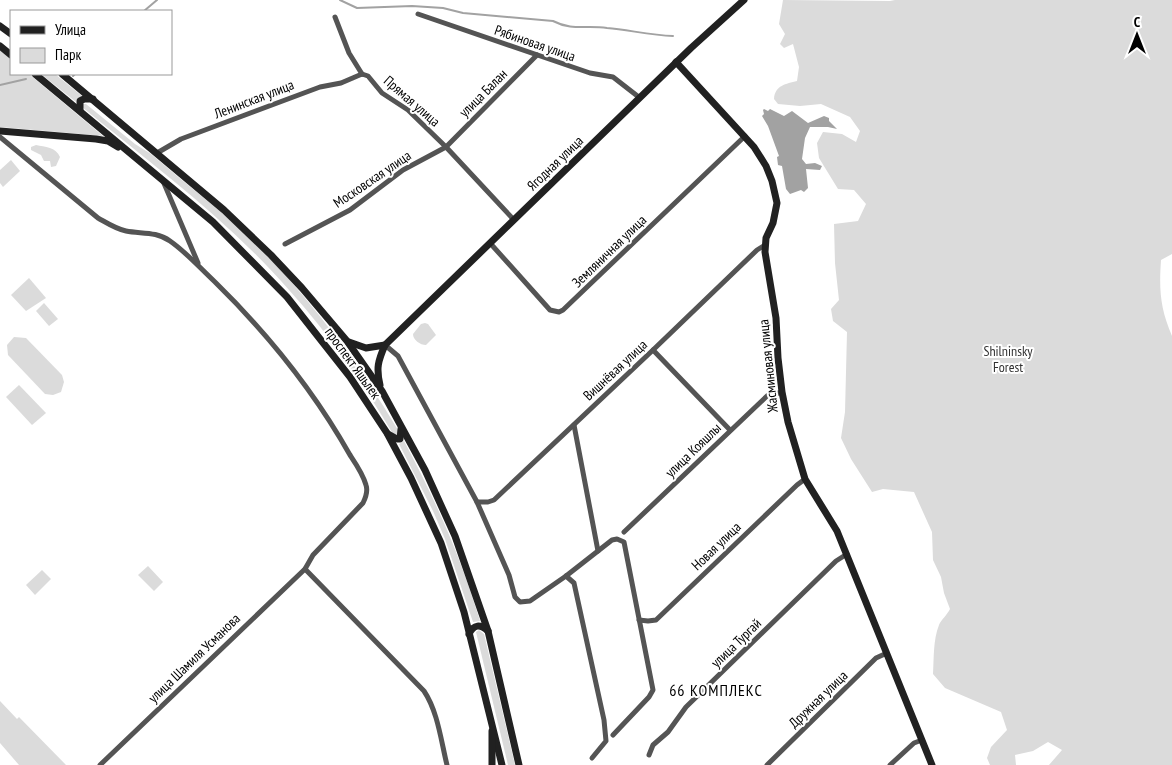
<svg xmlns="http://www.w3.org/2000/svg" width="1172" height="765" font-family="'PT Sans Narrow',sans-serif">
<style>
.green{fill:#dbdbdb}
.water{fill:#a2a2a2}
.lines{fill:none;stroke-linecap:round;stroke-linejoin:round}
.stream{stroke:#a2a2a2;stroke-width:2}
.street{stroke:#545454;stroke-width:5}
.secondary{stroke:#212121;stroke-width:7}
.labels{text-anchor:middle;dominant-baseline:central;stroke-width:4;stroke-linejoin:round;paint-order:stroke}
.street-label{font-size:14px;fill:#000;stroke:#fff}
.park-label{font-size:14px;fill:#323232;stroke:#fff}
.quarter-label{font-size:16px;letter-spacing:1px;fill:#000;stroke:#fff}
</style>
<rect width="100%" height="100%" fill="#fff"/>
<g class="green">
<path d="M783,0l107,1 5,-1h277v254l-11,6c-2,30 -1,48 11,76v429h-123l13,-15 -14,-8 -15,9 -18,4 1,10h-26l-3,-7 4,-11 16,-17 -6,-18 -56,-24 -12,-14c1,-16 0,-34 6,-49 2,-5 8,-10 11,-16l-6,-16 -3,-16 -8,-17 -1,-28 -18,-40 -31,-3 -11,3 -21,-33 -10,-21 4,-26 2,-80 -14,-11 -2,-12 8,-9 -4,-37 -1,-39 24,-3 8,-17 -12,-14 -16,-1 -19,-31 -2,-15 6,-11 19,2 14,8 4,-11 -10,-14 -29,-13 -21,2 -22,-2 -4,-5c1,-14 12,-15 23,-18l2,-14 -6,-23 -9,4 -4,-4 5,-10 -6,-10z"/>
<path d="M0,50l11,9v15h18l74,62 -103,-9z"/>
<path d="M41,74h14l27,22 -5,4 -1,2z"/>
<path d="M83,104h3l49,40 16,10c37,32 78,62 112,97 52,54 97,115 135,179v3l-2,2 -3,-1c-30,-51 -64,-100 -104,-144 -60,-69 -136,-125 -207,-183z"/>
<path d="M36,145c9,2 20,2 24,12l-4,9 -5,1 -1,-6h-6l-3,-6 -10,-5v-3z"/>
<path d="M11,160l9,11 -17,16 -3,-4v-13z"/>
<path d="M29,278l17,20 -20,13 -15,-16z"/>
<path d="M44,303l14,16 -9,7 -13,-15z"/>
<path d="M425,323l3,1 8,11 -10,10c-6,0 -13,-5 -13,-11l8,-10z"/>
<path d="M14,337l12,1 36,37 2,7 -3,10 -8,3 -8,-1 -37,-39 -1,-10z"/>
<path d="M19,385l27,28 -14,12 -26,-28z"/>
<path d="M404,441c32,60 56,114 76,180l-7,1 -28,-83 -12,-28 -34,-67z"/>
<path d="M148,566l15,16 -9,9 -16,-16z"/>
<path d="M42,570l9,9 -16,16 -9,-10z"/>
<path d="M479,630l5,4 31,131h-7l-32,-133z"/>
<path d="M0,701l17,18 2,-2 47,48h-47l-19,-22z"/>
</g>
<path class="water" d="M764,109l4,2 2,-2 14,7 8,-5 16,12 16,-7 5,2v3l8,8 -9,-2h-18l-5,11 -3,21 4,5 9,-1 7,3 -2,4 -14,-1 2,19 -4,4 -3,-2 -11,4 -4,-5 -4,-23 -4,-1 -1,-8 2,-1 -11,-30 -6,-10 2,-2 -1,-4z"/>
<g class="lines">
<g class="stream">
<path d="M340,0l17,8 55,-2 31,2 20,5 90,8c19,10 33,4 54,7 22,2 43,7 66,8"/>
<path d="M144,11l13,-11"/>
<path d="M73,76l2,-2"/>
<path d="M0,85l26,-6"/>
</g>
<g class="street">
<path d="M418,14l172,59 23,4 27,21"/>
<path d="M335,17l14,36 13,21"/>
<path d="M362,74l6,2 14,17 26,17 38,37 68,73"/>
<path d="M0,137l98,81c9,5 18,11 28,13 15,3 30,0 44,10 16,11 30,27 45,41 51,50 99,109 135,173 6,9 13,19 16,30 2,6 0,12 -3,18l-50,52 -8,14 -205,196"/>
<path d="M157,153l24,-14 139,-52 21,-4 21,-9"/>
<path d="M163,181l35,82"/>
<path d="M490,243l60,67 9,2 4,-2 182,-174"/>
<path d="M285,244l65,-34 53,-40 43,-23 91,-92"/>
<path d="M385,345l13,11 79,146 32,73 6,22 5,5 10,-1 36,-25 46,-36 5,-1 7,3 29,148 -4,7 -36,38"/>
<path d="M653,350l77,80"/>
<path d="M574,425l24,126"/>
<path d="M477,502h11l6,-2 159,-150 104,-100 8,-5"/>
<path d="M624,532l143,-136 15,-4"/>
<path d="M305,569l119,122c14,21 17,50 23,74"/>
<path d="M566,576l8,7 30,137 2,21 -14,17"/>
<path d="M639,620l9,1 8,-1 141,-135 8,-6"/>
<path d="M649,755l4,-10 15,-13 18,-25 150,-146 11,-7"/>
<path d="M767,765l109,-107 11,-5"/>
<path d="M890,765l24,-22 8,-3"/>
</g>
<g class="secondary">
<path d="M0,26l11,8"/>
<path d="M0,46l11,9"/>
<path d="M676,62l78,85 12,19 6,15 5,22 -4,20 -7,15 -1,14 11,66 2,40 4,34 6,30 17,57 32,52 95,234"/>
<path d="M35,74l178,148 74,75 63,80 37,56 24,45 30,65 23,69 38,153"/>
<path d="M62,74l162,136 47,45 31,33 45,53 35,50 43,79 30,66 33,95 31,134"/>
<path d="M80,110v-9l4,-2h9"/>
<path d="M0,131l96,8 12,2 10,6"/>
<path d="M349,342l17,6 19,-3"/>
<path d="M380,385c-4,-17 -2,-24 5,-40l306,-297 53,-48"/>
<path d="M388,434l9,5h3l1,-10"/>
<path d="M469,634c5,-10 11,-10 19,-3"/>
<path d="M492,765v-34"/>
</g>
</g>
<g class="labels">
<g class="street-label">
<text transform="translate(535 43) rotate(19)">Рябиновая улица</text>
<text transform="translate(483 93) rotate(-45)">улица Балан</text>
<text transform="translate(254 99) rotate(-21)">Ленинская улица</text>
<text transform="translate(412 101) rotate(41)">Прямая улица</text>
<text transform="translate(555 163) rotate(-44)">Ягодная улица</text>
<text transform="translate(372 179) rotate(-34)">Московская улица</text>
<text transform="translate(609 251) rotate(-44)">Земляничная улица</text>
<text transform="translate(353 363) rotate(54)">проспект Яшьлек</text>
<text transform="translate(768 366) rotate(-96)">Жасминовая улица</text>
<text transform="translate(615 370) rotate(-43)">Вишнёвая улица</text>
<text transform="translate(693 450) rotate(-44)">улица Кояшлы</text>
<text transform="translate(716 546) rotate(-44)">Новая улица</text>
<text transform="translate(736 643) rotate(-44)">улица Тургай</text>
<text transform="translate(194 658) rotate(-44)">улица Шамиля Усманова</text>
<text transform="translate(818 699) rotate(-44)">Дружная улица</text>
</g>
<g class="park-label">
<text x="1008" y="351">Shilninsky<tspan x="1008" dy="16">Forest</tspan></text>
</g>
<g class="quarter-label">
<text x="716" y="690">66 КОМПЛЕКС</text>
</g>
</g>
<rect x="10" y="10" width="162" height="65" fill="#ffffff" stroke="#999999"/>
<rect x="20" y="26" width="25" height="8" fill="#212121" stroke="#999999"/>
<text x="55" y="35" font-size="15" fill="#000000">Улица</text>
<rect x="20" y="48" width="25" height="15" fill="#dbdbdb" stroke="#999999"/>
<text x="55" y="60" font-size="15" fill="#000000">Парк</text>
<g transform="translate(1137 35)" stroke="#ffffff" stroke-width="4" paint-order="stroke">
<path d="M0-4L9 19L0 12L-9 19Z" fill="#000000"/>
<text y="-8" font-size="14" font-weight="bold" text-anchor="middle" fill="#000000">С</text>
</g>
</svg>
